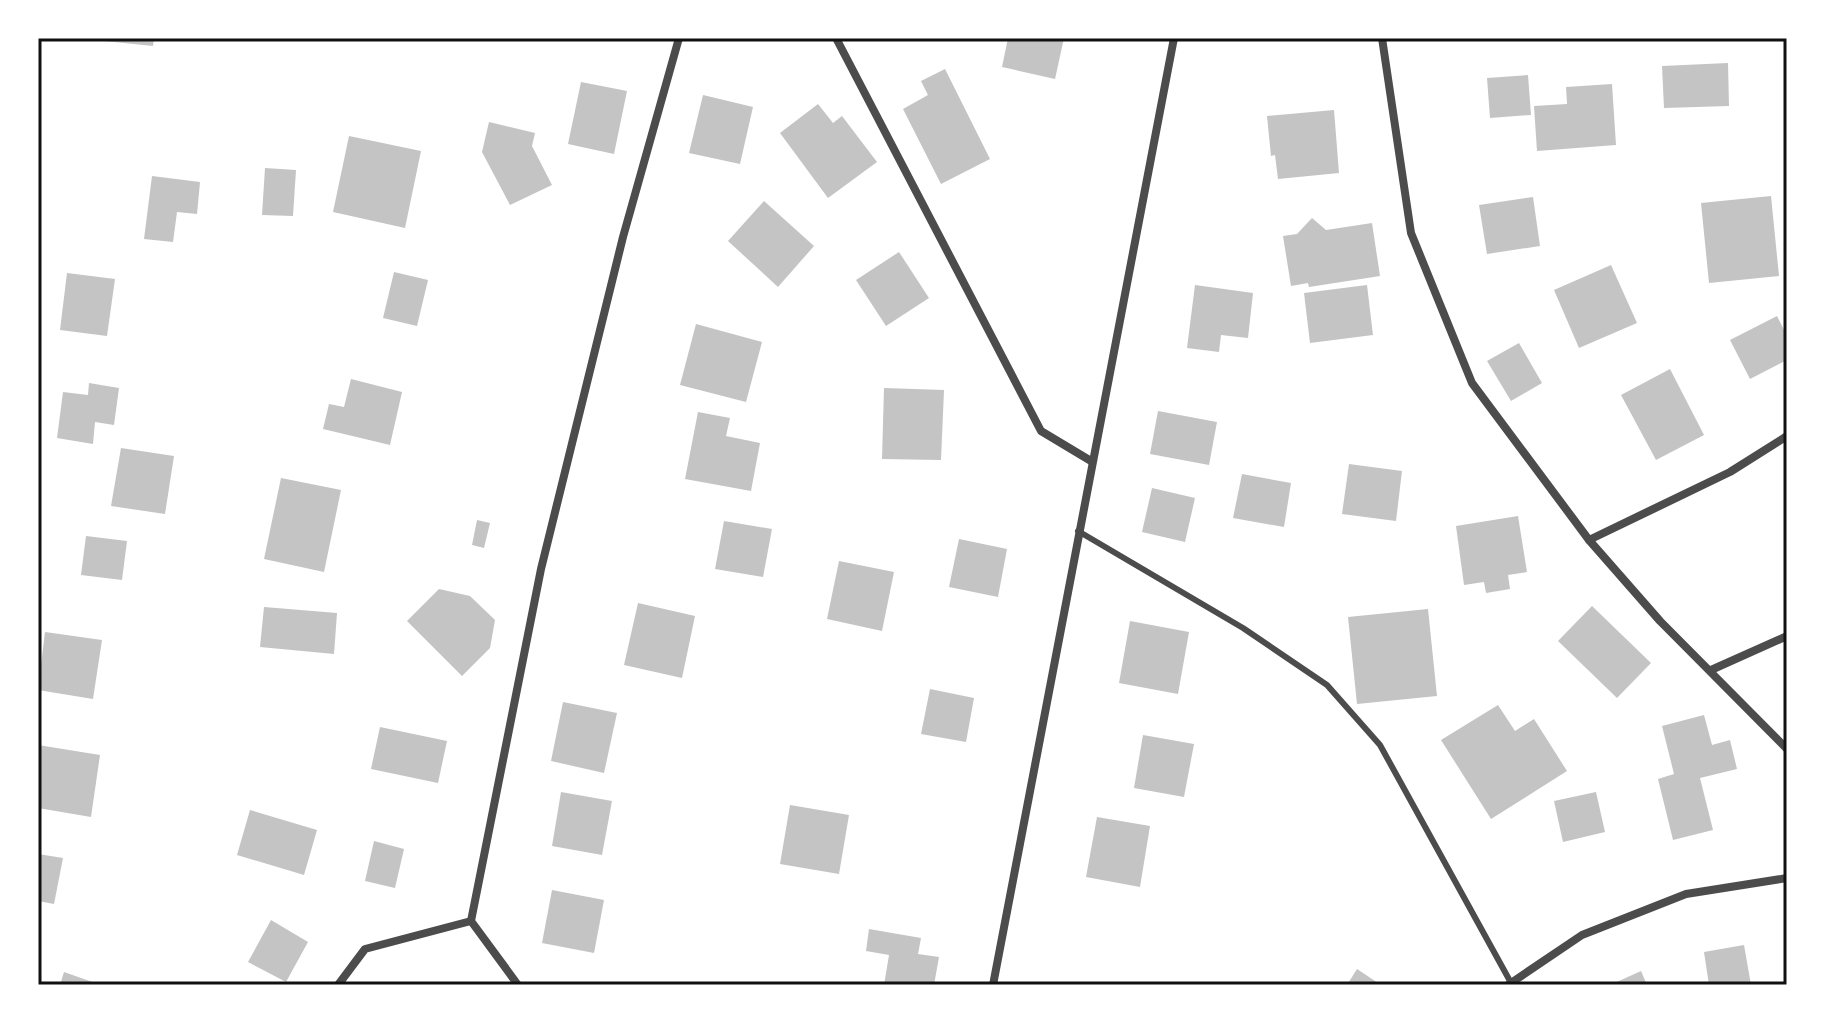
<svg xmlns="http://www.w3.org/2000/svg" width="1825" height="1023" font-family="'Golos Text',sans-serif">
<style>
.building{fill:#c4c4c4}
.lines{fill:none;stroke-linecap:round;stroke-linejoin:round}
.service{stroke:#4c4c4c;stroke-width:6}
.minor{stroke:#4c4c4c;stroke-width:8}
.neatline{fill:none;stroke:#111;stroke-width:3}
</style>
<rect width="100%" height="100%" fill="#fff"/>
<g class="building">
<path d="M75,38h79l-1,8z"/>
<path d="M1008,38h56l-9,41 -53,-12z"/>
<path d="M1728,63l1,43 -65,2 -2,-42z"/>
<path d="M945,69l45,90 -49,25 -38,-75 25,-14 -7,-14z"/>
<path d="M1528,75l3,40 -41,3 -3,-40z"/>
<path d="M581,82l46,9 -13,63 -46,-10z"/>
<path d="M1612,84l4,61 -79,6 -3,-45 33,-2 -1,-17z"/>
<path d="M703,95l50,12 -13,57 -51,-11z"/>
<path d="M818,104l15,19 9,-7 35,46 -49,36 -48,-65z"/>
<path d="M1334,110l5,63 -61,6 -3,-24 -4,1 -4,-40z"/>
<path d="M489,122l46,11 -3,13 20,39 -42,20 -28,-53z"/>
<path d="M349,136l72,15 -16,77 -72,-16z"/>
<path d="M265,168l31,2 -3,46 -31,-1z"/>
<path d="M152,176l48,6 -3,32 -20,-2 -4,30 -29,-3z"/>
<path d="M1771,196l8,80 -70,7 -8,-80z"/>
<path d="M1533,197l7,49 -53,8 -8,-49z"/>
<path d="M764,201l50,45 -36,41 -50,-46z"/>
<path d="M1312,218l14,12 46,-7 8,53 -71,11 -1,-4 -17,3 -8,-50 14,-2z"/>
<path d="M899,252l30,46 -43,28 -30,-46z"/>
<path d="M1611,265l26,58 -58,25 -25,-58z"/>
<path d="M394,272l34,8 -11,46 -34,-8z"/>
<path d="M67,273l48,6 -8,57 -47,-6z"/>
<path d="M1195,285l58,8 -5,45 -27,-3 -2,17 -32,-4z"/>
<path d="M1367,285l6,50 -63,8 -6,-50z"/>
<path d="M1777,316l10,20v24l-37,19 -20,-39z"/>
<path d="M696,324l66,18 -16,60 -66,-17z"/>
<path d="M1519,343l23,40 -31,18 -24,-40z"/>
<path d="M1670,369l34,66 -48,25 -35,-65z"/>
<path d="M351,379l51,13 -12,53 -67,-16 6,-25 15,3z"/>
<path d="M89,383l30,5 -5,37 -19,-3 -2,22 -36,-6 6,-46 25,3z"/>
<path d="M884,388l60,2 -3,70 -59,-1z"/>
<path d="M1158,411l59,11 -8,43 -59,-11z"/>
<path d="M698,412l32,6 -4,18 34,7 -9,48 -66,-12z"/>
<path d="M121,448l53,8 -9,58 -54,-8z"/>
<path d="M1349,464l53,7 -6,50 -54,-7z"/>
<path d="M1242,474l49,9 -7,44 -51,-9z"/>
<path d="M281,478l60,12 -17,82 -60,-13z"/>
<path d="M1152,488l43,10 -10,44 -43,-10z"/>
<path d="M1518,516l9,56 -19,3 2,14 -24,4 -2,-11 -20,3 -8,-59z"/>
<path d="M477,520l13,3 -6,25 -12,-3z"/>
<path d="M724,521l48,8 -9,48 -48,-8z"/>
<path d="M86,536l41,5 -5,39 -41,-5z"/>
<path d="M959,539l48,10 -9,48 -49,-10z"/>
<path d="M839,561l55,11 -12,59 -55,-12z"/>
<path d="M439,589l31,7 25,24 -5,28 -28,28 -55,-55z"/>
<path d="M638,603l57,13 -13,62 -58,-13z"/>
<path d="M1592,606l59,57 -34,35 -59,-57z"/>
<path d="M264,607l73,6 -3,41 -74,-7z"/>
<path d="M1428,609l9,87 -80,8 -9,-87z"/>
<path d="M1130,621l59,11 -11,62 -59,-11z"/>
<path d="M45,632l57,8 -9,59 -55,-9z"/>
<path d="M930,689l44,9 -8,44 -45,-8z"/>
<path d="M563,702l54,11 -13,60 -53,-12z"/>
<path d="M1498,705l17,26 19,-12 33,52 -76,48 -50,-79z"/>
<path d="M1704,715l8,30 18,-5 7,29 -37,9 13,52 -40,10 -15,-61 16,-5 -12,-48z"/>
<path d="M380,727l67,14 -9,42 -67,-14z"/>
<path d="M1143,735l51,9 -10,53 -50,-9z"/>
<path d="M38,745l62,10 -9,62 -53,-9z"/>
<path d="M561,792l51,9 -10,54 -50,-9z"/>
<path d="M1596,792l9,40 -42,10 -9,-41z"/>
<path d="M790,805l59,10 -10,59 -59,-10z"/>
<path d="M250,810l67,20 -13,45 -67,-20z"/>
<path d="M1097,817l53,9 -10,61 -54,-10z"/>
<path d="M374,841l30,8 -9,39 -30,-7z"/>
<path d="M38,854l25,4 -9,46 -16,-3z"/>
<path d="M552,890l52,10 -10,53 -52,-10z"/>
<path d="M271,920l37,22 -22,40 -38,-20z"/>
<path d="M869,929l52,9 -3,16 21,3 -5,28h-50l5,-30 -23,-4z"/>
<path d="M1744,945l7,40h-42l-5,-33z"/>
<path d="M1357,969l24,16h-34z"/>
<path d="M1641,971l6,14h-37z"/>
<path d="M64,972l37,13h-41z"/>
</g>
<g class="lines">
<path class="service" d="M1078,531l165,97 84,57 53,60 130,236"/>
<g class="minor">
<path d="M836,38l205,393 50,30"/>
<path d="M1382,38l29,195 61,150 117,157 71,81 127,128"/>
<path d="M1589,540l141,-68 57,-36"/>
<path d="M1711,670l76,-34"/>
<path d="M338,985l27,-36 106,-28"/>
<path d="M518,985l-47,-64 70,-352 82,-332 56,-199"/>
<path d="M993,985l181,-947"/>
<path d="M1508,985l74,-50 104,-41 101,-16"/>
</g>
</g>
<rect width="1825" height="1023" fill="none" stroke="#ffffff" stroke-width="80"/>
<rect x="40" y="40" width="1745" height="943" class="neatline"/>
</svg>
